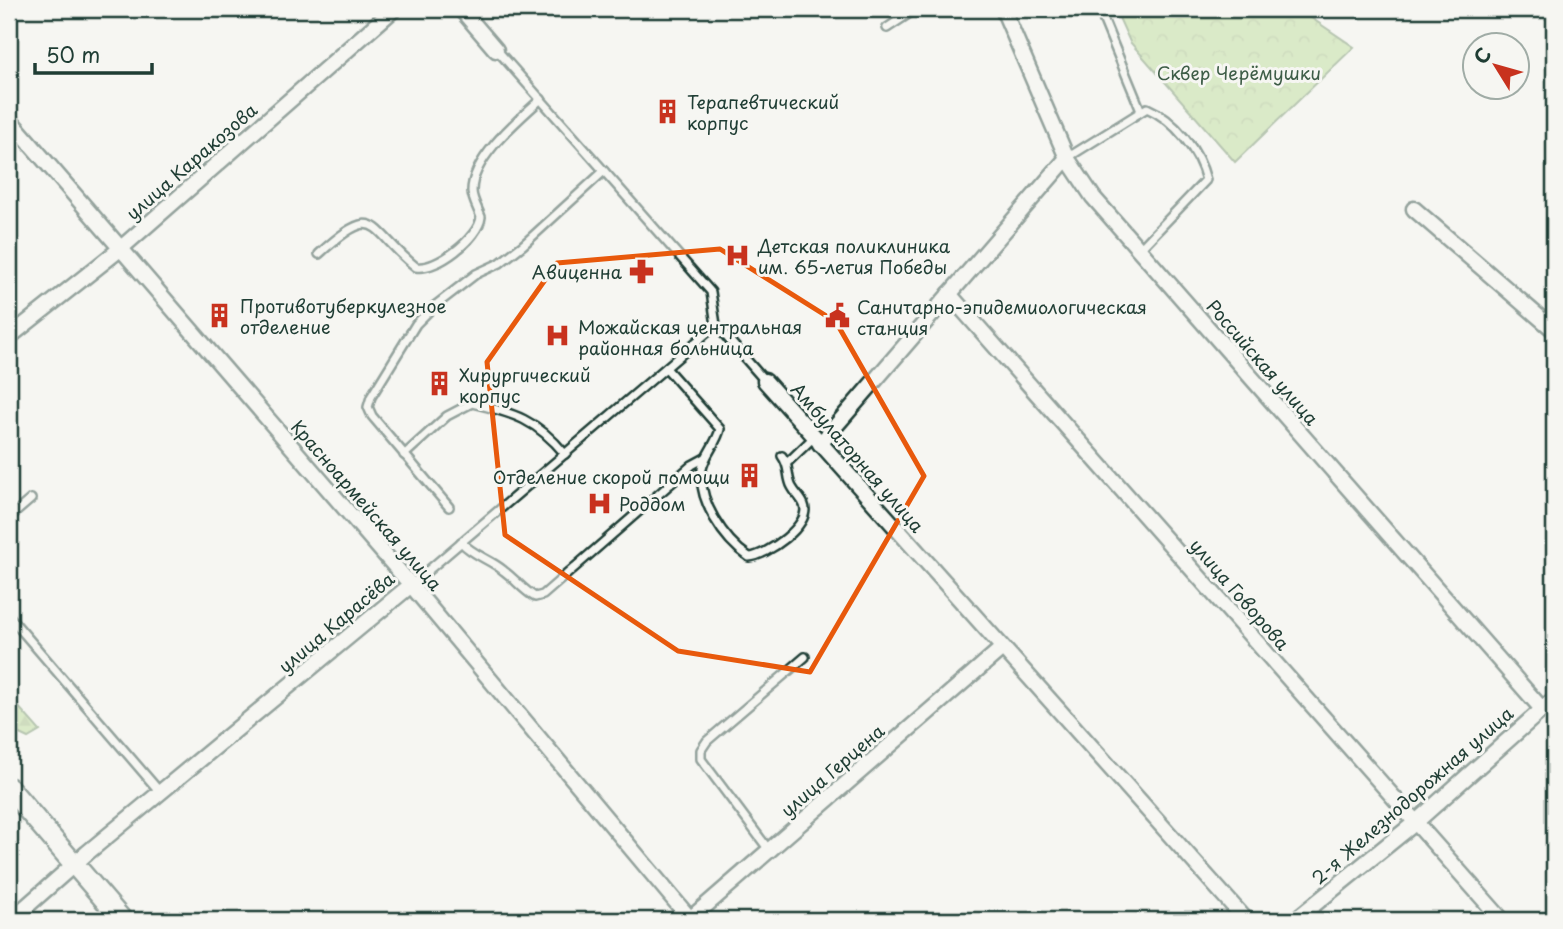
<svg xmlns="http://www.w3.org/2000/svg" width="1563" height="929" font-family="'Playpen Sans',sans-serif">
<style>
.forest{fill:url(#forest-firs);stroke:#6c8c64;stroke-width:2}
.park{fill:url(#park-crowns);stroke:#6c8c64;stroke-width:2}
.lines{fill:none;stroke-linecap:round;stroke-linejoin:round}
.lane-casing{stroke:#1f3d34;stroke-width:12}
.street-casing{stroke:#1f3d34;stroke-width:19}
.secondary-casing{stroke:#1f3d34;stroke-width:24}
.lane{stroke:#f6f6f2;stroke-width:7}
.street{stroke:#f6f6f2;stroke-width:14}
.secondary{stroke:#f6f6f2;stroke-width:19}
.marked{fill:none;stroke:#e8590c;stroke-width:5;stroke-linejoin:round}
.labels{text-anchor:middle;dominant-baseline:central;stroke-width:6;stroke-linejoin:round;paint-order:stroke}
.park-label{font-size:18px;fill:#3e5d47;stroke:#f6f6f2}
.poi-label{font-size:18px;fill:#1f3d34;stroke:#f6f6f2;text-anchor:start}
.street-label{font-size:18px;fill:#1f3d34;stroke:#f6f6f2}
</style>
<defs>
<pattern id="forest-firs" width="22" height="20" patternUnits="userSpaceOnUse" patternTransform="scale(1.75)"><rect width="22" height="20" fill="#b9db95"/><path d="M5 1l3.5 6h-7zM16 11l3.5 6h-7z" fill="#9fbd81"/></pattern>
<pattern id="park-crowns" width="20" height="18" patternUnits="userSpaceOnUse" patternTransform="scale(1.75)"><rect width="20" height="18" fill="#b9db95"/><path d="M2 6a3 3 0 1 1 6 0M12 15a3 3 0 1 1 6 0" fill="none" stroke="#9fbd81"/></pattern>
</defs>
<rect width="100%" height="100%" fill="#f6f6f2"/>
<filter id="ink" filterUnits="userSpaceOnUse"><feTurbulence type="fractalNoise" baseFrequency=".0143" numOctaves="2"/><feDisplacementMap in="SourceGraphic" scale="14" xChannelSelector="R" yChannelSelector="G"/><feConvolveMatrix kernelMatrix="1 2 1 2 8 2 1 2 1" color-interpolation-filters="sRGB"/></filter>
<g filter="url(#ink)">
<path class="forest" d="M9,696l31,35 -12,7 -19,-9z"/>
<path class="park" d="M1115,9h183l56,38 -119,115 -105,-120z"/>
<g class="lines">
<defs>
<g id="lane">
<path d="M1099,9l42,102"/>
<path d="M887,28l29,-19"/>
<path d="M497,50l214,242 5,33 49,56"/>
<path d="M1067,158l80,-50c28,12 52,43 59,72l-67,70"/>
<path d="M319,254c60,-54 49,-25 97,13 20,4 63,-29 65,-50 -3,-8 -9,-18 -9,-26 0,-33 46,-71 69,-92"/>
<path d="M666,368l54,61c-3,14 -15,25 -18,40 -5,31 22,71 47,88 17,-1 63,-32 55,-52 -3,-8 -12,-14 -14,-23 -3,-10 -1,-17 -8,-26"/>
<path d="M404,455l43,-39 25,-13c42,10 65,17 93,51"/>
<path d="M787,463l27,-26"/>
<path d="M449,507l-77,-91 -4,-9 3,-10 45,-73 16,-16 44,-34 24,-11 23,-18 81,-74"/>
<path d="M9,518l22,-19"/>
<path d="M461,542c13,14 29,17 43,29 11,8 19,19 31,26l8,-2 149,-130 13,-7"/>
<path d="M411,585l305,-260"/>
<path d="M9,616l151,176"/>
<path d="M769,850l-68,-91v-9l6,-9 98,-84"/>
</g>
<g id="street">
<path d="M461,9l35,41"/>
<path d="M1003,9l64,149 26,39 449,512"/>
<path d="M9,119l402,466 280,335"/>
<path d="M1414,209l140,121"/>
<path d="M949,294l553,626"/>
<path d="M9,337l111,-88 274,-240"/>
<path d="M765,381l481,539"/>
<path d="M820,444l247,-286"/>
<path d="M11,920l76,-67 324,-268"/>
<path d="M689,920l312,-271"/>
<path d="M1295,920l121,-98 138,-123"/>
</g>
<path id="secondary" d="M9,788l113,132"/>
</defs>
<use href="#lane" class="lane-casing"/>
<use href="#street" class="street-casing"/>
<use href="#secondary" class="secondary-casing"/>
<use href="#lane" class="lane"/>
<use href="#street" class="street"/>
<use href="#secondary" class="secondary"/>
</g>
</g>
<path d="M0 0H1563V929H0ZM720,249l116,73 88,154 -114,196 -132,-21 -173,-116 -18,-173 70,-99z" fill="#f6f6f2" fill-opacity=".55" fill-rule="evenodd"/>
<path class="marked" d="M720,249l116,73 88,154 -114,196 -132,-21 -173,-116 -18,-173 70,-99z"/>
<defs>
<symbol id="building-bare" viewBox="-9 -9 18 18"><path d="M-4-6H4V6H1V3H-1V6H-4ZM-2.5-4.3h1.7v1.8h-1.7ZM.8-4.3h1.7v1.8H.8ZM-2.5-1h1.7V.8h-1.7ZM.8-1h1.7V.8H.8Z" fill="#c8321e" stroke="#f6f6f2" stroke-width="2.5" paint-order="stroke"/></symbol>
<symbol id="hospital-bare" viewBox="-9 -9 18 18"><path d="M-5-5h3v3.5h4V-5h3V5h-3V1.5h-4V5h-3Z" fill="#c8321e" stroke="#f6f6f2" stroke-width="2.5" paint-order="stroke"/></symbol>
<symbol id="pharmacy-bare" viewBox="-9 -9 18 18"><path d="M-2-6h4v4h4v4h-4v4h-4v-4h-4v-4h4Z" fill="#c8321e" stroke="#f6f6f2" stroke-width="2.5" paint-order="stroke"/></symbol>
<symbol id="civic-bare" viewBox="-9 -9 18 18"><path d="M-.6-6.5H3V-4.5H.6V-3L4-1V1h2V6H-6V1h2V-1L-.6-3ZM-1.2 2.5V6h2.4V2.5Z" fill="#c8321e" stroke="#f6f6f2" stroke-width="2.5" paint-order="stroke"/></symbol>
</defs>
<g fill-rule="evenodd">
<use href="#building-bare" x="650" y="94" width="35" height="35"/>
<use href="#hospital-bare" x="720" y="238" width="35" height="35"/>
<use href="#pharmacy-bare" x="624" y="254" width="35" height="35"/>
<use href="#building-bare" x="202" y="298" width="35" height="35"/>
<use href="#civic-bare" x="820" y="298" width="35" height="35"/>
<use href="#hospital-bare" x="540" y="318" width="35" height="35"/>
<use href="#building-bare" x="422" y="366" width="35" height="35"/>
<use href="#building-bare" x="732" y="458" width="35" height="35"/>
<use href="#hospital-bare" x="582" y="486" width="35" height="35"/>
</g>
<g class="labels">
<g class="park-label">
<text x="1239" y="72">Сквер Черёмушки</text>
</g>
<g class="poi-label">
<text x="687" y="101">Терапевтический<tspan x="687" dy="21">корпус</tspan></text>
<text x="758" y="245">Детская поликлиника<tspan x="758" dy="21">им. 65-летия Победы</tspan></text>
<text x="622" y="271" text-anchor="end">Авиценна</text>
<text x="240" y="305">Противотуберкулезное<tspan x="240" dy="21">отделение</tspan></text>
<text x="857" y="306">Санитарно-эпидемиологическая<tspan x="857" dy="21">станция</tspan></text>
<text x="578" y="326">Можайская центральная<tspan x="578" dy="21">районная больница</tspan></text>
<text x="459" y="374">Хирургический<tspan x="459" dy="21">корпус</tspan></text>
<text x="730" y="476" text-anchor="end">Отделение скорой помощи</text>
<text x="619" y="503">Роддом</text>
</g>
<g class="street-label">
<text transform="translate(191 161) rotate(-41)">улица Каракозова</text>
<text transform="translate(1263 362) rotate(49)">Российская улица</text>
<text transform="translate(858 457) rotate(49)">Амбулаторная улица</text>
<text transform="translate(367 505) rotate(49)">Красноармейская улица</text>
<text transform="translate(1240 594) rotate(49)">улица Говорова</text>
<text transform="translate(336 622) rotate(-40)">улица Карасёва</text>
<text transform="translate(832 770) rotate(-41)">улица Герцена</text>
<text transform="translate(1412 795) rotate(-41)">2-я Железнодорожная улица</text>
</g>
</g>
<rect width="1563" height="929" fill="none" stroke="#f6f6f2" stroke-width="35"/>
<rect x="18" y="18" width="1528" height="894" fill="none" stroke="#1f3d34" stroke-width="2.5" filter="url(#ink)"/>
<g transform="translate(1496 66) rotate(307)"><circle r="33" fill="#f6f6f2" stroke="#a0aca6" stroke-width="2"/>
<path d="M0-5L12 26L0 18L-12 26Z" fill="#c8321e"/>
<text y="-10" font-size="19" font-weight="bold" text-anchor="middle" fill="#1f3d34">С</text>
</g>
<path d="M35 63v10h117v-10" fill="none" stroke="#1f3d34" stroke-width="3.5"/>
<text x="46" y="63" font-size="21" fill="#1f3d34" stroke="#f6f6f2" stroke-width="5" paint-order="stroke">50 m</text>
</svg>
